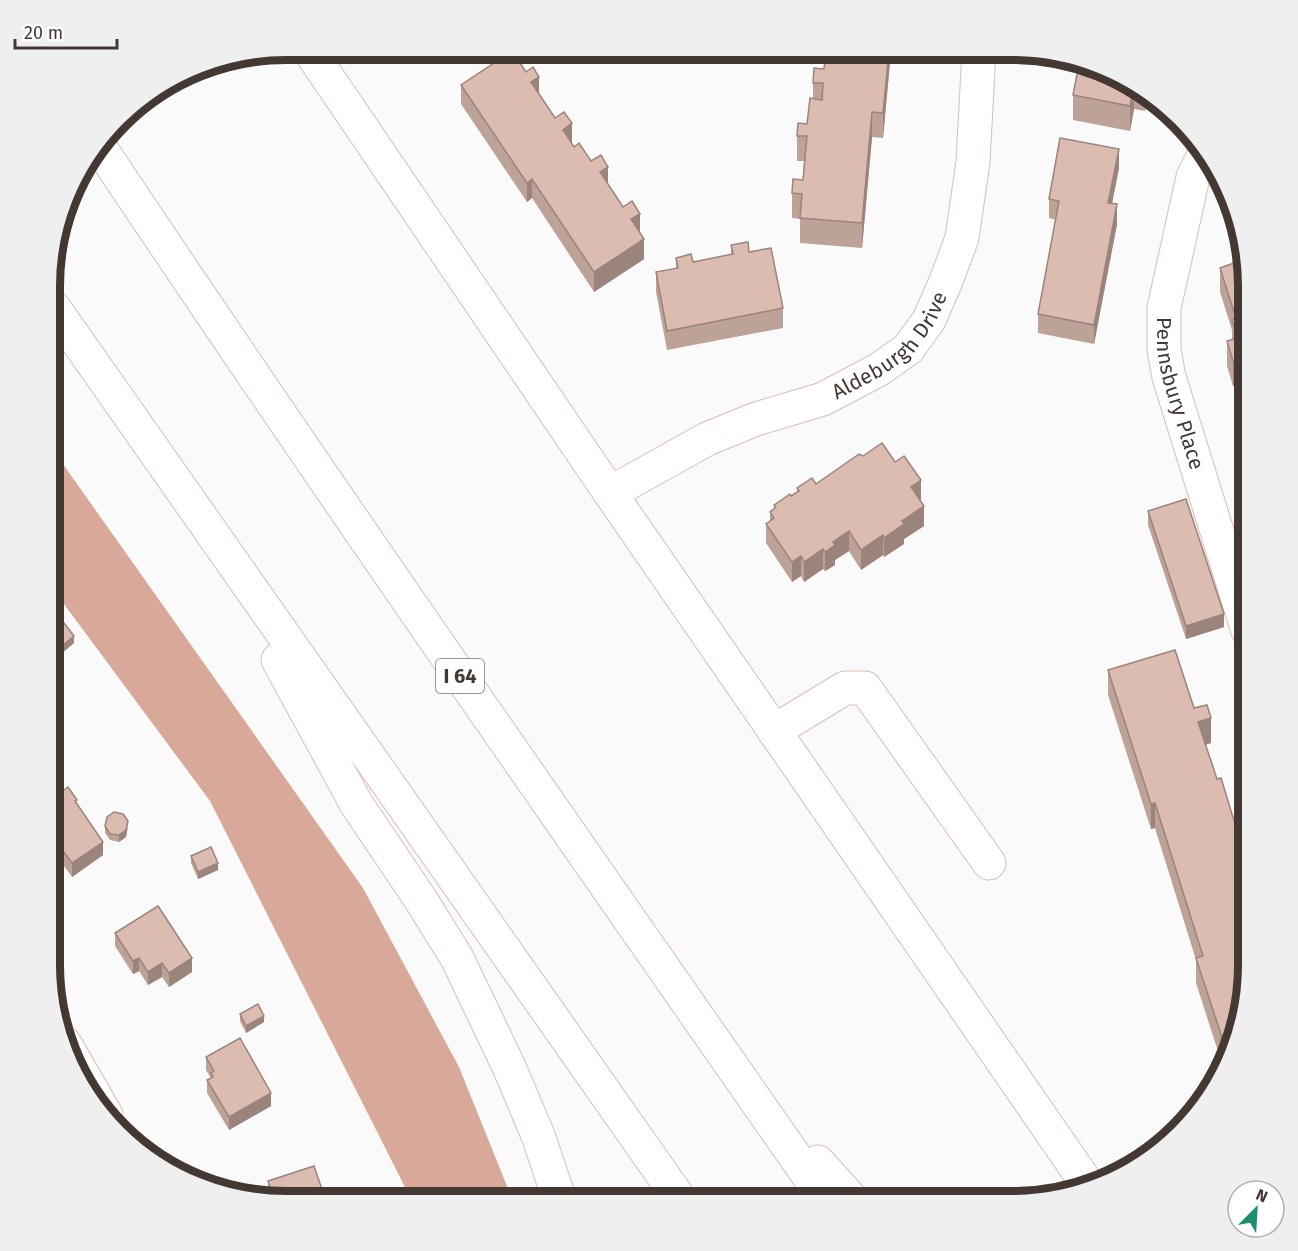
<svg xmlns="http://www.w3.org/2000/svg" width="1298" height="1251" font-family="'Fira Sans',sans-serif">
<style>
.forest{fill:#d8a999}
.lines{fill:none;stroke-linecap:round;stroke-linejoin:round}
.minor-casing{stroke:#dcbdb1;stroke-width:35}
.highway-casing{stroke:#dcbdb1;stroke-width:35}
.minor{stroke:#fff;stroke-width:33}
.highway{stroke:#fff;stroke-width:33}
.wall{fill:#bda298}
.shaded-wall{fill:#9a847c}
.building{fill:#dcbcb1;stroke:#9a847c;stroke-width:1.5}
.labels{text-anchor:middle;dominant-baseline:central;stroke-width:6;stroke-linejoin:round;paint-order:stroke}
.shield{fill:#fff;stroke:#7c7470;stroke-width:1.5}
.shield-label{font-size:20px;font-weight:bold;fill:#443833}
.street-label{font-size:21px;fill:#443833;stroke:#fff}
.rim{fill:none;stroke:#443833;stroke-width:8}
</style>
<rect width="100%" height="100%" fill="#fafafa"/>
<path class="forest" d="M53,450l310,438 96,179 54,134h-101l-202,-400 -158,-213z"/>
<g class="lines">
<defs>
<g id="minor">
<path d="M309,50l301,443 480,695"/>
<path id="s1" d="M1207,155l-5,4 -9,18 -29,131v42l5,27 79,254"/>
<path id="s2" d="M610,493l97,-54 49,-20 67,-20 55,-29 30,-21 21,-29 17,-39 16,-43 11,-76 6,-111"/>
<path d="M774,731l71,-43h20l124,175"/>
<path d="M65,1044l41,71"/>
</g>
<g id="highway">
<path d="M99,146c237,355 483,705 727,1055"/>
<path d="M54,308l627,893"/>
<path d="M278,660l79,145 64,95 36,58 53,111 29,69 21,63"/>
<path d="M818,1162l35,39"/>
</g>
</defs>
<use href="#minor" class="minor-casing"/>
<use href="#highway" class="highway-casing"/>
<use href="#minor" class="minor"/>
<use href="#highway" class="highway"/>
</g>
<g class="wall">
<path d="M822,51h69l-8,87 -11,-1 -10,111 -62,-5v-24l-8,-1v-25l11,-13 1,-19h-7v-25l10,-12 6,-25v-16l11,-14 2,-18z"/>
<path d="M1071,61l59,20 18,16 -3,14 -11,-2 -4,22 -57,-11v-25l6,-30 -8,-2z"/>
<path d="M461,85l78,9 35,53 17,14 17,23 32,49 4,26 -50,33 -62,-94 -5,4 -66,-98z"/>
<path d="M1119,168l-7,36 5,20 -23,120 -56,-11v-19l18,-94 -7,-2v-19z"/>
<path d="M731,245l18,7 34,56v20l-116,22 -11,-58v-20l20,-3v-11l17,4 38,-7z"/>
<path d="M1234,252l14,19v127l-5,-16 -10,4 -6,-20v-25l5,-2v-9l-12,-38v-24l14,-5z"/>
<path d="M816,484l105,16 -1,1 4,25 -20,13v5l-20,13 -1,-2 -22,15 -12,-19 -14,9v5l-10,6 -2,-2 -19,13 -3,-6 -9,6 -26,-39v-19l4,-3v-9l4,-4v-3l23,-13v-4z"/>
<path d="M1148,511l76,116 -38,12 -38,-114z"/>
<path d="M52,632l22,11 -12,10 -10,-13z"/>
<path d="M1108,670l86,38 17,35 -6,2 43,235 -24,90 -28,-87v-23l-41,-132 -4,1 -43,-134z"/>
<path d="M51,800l26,3 26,52 -31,22 -21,-29z"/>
<path d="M105,826l23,2 -2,9 -7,5 -9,-2 -5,-7z"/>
<path d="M191,856l27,14 -20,9 -7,-16z"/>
<path d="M115,933l77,39 -23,15 -7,-10 -14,8 -9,-14 -6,3 -18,-28z"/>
<path d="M240,1014l24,8 -18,11 -6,-12z"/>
<path d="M206,1057l65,49 -42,24 -22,-37v-13l4,-2 -5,-8z"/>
<path d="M268,1181l58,20h-56l-2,-6z"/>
</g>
<g class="shaded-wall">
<path d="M889,51h2l-8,87v-25z"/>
<path d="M539,77v19l-8,-14z"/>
<path d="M1134,85v24l-4,22v-25z"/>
<path d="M1145,95l3,2 -3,14z"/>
<path d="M872,112v25l-10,111v-25z"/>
<path d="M572,123v20l-9,6v-19z"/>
<path d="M1119,149v19l-11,55v-20z"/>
<path d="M608,167v19l-8,-14z"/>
<path d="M532,179v19l-5,4v-19z"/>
<path d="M1117,204v20l-23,120v-19z"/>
<path d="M640,214v19l-9,-14z"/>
<path d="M644,239v20l-50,33v-20z"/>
<path d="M1243,358v24l-10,4v-25z"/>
<path d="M921,480v20l-10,7v-20z"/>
<path d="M924,506v20l-20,13v5l-20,13v-19l18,-17z"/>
<path d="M849,531v20l-14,9v5l-10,6v-19l8,-10z"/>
<path d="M883,535v20l-22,15v-20z"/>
<path d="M823,549v20l-19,13v-20z"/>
<path d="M801,556v20l-9,6v-20z"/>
<path d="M1224,614v13l-38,12v-13z"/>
<path d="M74,636v7l-12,10v-7z"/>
<path d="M1211,718v25l-13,4v-25z"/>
<path d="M1155,803v25l-4,1v-25z"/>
<path d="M128,821l-2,16 -7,5v-7z"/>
<path d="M103,842v13l-31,22v-14z"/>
<path d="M218,863v7l-20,9v-7z"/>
<path d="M139,958v13l-6,3v-13z"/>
<path d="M192,958v14l-23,15v-14z"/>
<path d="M162,963v14l-14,8v-13z"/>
<path d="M264,1016v6l-18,11v-7z"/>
<path d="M271,1093v13l-42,24v-13z"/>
</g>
<g class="building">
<path d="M512,51l14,21 7,-5 6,10 -8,5 24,36 9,-6 8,11 -9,7 11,17 5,-4 12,18 10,-6 7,12 -8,5 23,35 9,-6 8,13 -9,5 13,20 -50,33 -62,-93 -5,4 -66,-98z"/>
<path d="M826,51h63l-6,62 -11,-1 -10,111 -62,-5 2,-24 -10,-1 1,-14 10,1 4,-44h-10l1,-13 9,1 3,-26 12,2 1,-17h-10l1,-15 10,1z"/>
<path d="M1079,64l51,17 4,4 -4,21 -57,-11z"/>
<path d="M1060,138l59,11 -11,54 9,1 -23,121 -56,-11 21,-113 -10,-2z"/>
<path d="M748,242l1,10 22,-4 12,60 -116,23 -11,-59 22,-4 -2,-10 15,-4 2,8 40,-8 -2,-9z"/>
<path d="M1244,249l4,22v102l-5,-15 -10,3 -6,-20 11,-3 -6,-18 4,-2 -16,-50 17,-6 -3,-10z"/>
<path d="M882,443l13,19 9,-6 17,24 -10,7 13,19 -22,15 2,3 -20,14 -1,-3 -22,15 -12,-19 -16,11 2,3 -10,7 -2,-3 -19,13 -3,-6 -9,6 -26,-38 8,-6 -4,-6 6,-5 -2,-2 16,-11 1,2 8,-5 -2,-3 15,-10 4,6 43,-30 4,2z"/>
<path d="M1186,499l38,115 -38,12 -38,-115z"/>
<path d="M64,623l10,13 -12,10 -10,-14z"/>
<path d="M1175,650l19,58 13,-3 4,13 -13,4 19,57 4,-1 21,69 6,-1v134l-20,76 -32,-98 7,-2 -48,-153 -4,1 -43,-134z"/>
<path d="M68,787l9,13 -2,1 28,41 -31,21 -21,-28v-35z"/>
<path d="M114,812l9,2 5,7 -2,9 -7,5 -9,-1 -5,-8 2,-9z"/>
<path d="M211,847l7,16 -20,9 -7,-16z"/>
<path d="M158,906l34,52 -23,15 -7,-10 -14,9 -9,-14 -6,3 -18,-28z"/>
<path d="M258,1004l6,12 -18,10 -6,-12z"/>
<path d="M240,1038l31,55 -42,24 -22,-37 6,-3 -2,-4 3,-2 -8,-14z"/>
<path d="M314,1166l12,35h-51l-7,-20z"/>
</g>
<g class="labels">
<rect class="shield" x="436" y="659" width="48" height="34" rx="4.5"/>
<g class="shield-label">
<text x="460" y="676">I 64</text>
</g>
<g class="street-label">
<text stroke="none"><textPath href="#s2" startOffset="322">Aldeburgh Drive</textPath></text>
<text stroke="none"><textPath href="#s1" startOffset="248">Pennsbury Place</textPath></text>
</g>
</g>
<path d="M0 0H1298V1251H0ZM286 60H1012A226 226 0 0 1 1238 286V965A226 226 0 0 1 1012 1191H286A226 226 0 0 1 60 965V286A226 226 0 0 1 286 60Z" fill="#f0efef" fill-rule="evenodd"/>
<path class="rim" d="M286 60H1012A226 226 0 0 1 1238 286V965A226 226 0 0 1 1012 1191H286A226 226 0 0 1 60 965V286A226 226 0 0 1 286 60Z"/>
<g transform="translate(1256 1209) rotate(24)"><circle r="28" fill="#ffffff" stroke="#b4afad" stroke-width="1.5"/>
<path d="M0-4.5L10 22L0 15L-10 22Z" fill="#1c8f71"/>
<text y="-9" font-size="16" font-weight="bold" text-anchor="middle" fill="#443833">N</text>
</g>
<path d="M15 39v9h102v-9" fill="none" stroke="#443833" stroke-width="3"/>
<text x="24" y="39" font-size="18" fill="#443833" stroke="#ffffff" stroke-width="4.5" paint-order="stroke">20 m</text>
</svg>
